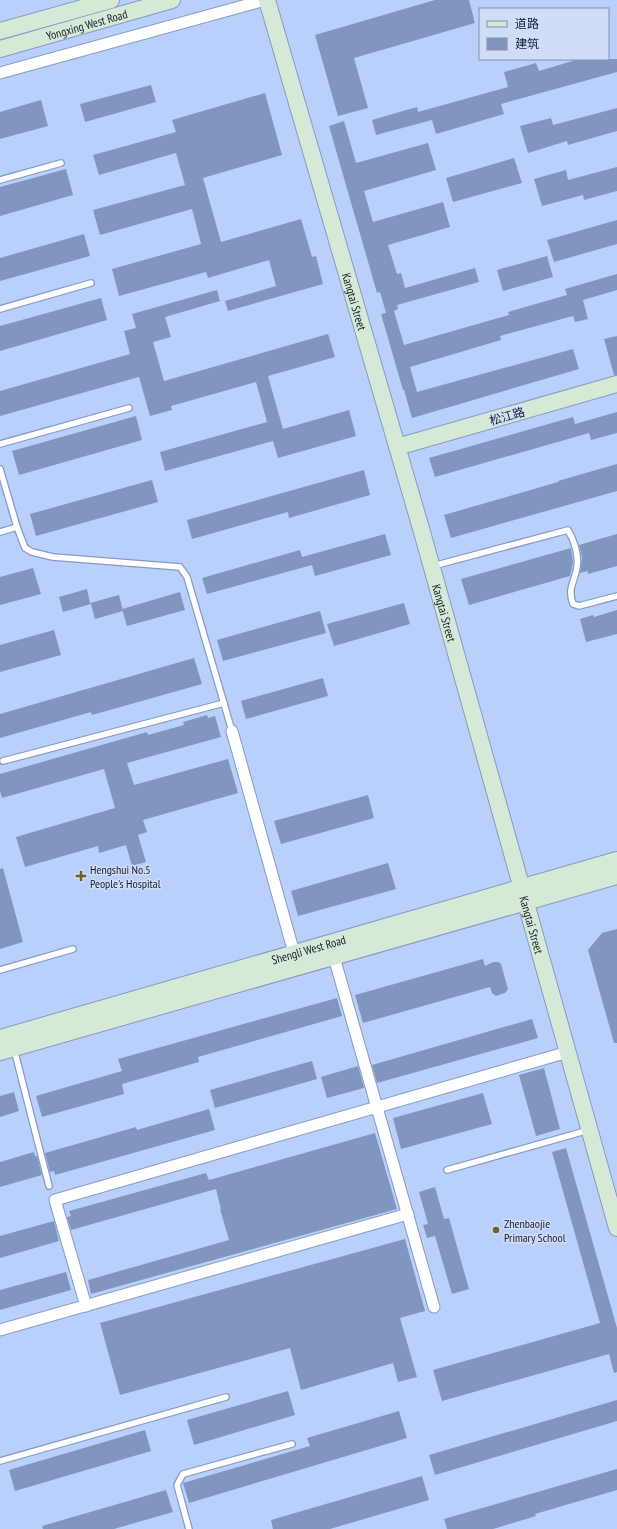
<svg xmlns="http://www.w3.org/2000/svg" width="617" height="1529" font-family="'PT Sans Narrow','Noto Sans SC',sans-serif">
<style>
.building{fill:#8096bf}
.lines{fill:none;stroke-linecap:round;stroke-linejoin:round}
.lane-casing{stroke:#859bc4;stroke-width:8}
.street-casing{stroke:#859bc4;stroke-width:13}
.secondary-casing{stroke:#859bc4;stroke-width:18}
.lane{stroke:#fff;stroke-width:5.5}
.street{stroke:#fff;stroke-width:11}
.secondary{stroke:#d6e9d6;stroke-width:16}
.poi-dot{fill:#745d2d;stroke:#cfddf8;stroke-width:1.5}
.labels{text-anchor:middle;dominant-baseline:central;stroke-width:3;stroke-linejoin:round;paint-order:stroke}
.street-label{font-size:12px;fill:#151d2d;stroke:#cfddf8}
.poi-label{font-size:12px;fill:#151d2d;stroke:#cfddf8;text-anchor:start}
</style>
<rect width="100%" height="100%" fill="#bad0fc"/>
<g class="building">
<path d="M435,0h34l6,23 -121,35 14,50 -30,8 -23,-81z"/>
<path d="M579,59h38v13l-116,32 3,10 -68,20 -4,-14 -56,15 -4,-15 45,-13 1,5 90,-25 -4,-15 32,-9 3,8z"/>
<path d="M151,85l5,17 -71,20 -5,-18z"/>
<path d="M265,93l17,62 -79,23 18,64 80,-23 11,38 4,-1 7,28 -95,27 -3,-10 51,-15 -7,-26 -61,18 -2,-6 -87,24 -7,-27 89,-25 -9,-35 -92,26 -7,-25 92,-25 -9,-32 -77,22 -6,-20 83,-23 -4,-12z"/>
<path d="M41,100l7,26 -48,13v-27z"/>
<path d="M617,108v23l-49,14 -1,-4 -39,12 -8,-27 31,-8 2,7z"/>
<path d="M344,121l12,42 72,-20 8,27 -72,21 9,31 70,-20 7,25 -62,18 9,29 4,-1 4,15 70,-20 4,14 -82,23 1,4 -4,2 10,34 105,-30 -1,-3 59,-17 -2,-6 52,-15v16l-34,10 5,19 -13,3 -2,-6 -73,20 1,4 -91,27 7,25 156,-43 6,20 -167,49 -8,-28h-1l-22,-76 5,-1 -6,-21 -3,1 -48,-167z"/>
<path d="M514,158l8,25 -69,19 -7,-24z"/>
<path d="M617,167v24l-33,9 -1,-5 -41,11 -8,-27 32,-9 2,10z"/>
<path d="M66,169l7,26 -73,21v-29z"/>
<path d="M617,220v24l-63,18 -7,-22z"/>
<path d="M84,234l6,22 -90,25v-23z"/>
<path d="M547,256l6,21 -50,14 -6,-21z"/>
<path d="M217,290l3,11 -55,16 6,20 -18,5 11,39 164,-47 7,23 -67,19 15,53 66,-19 7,26 -78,22 -5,-17 -108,30 -5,-19 107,-30 -11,-40 -85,24 1,4 -22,6 -11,-39 -139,39v-25l130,-37 -6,-23 12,-3 -4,-14z"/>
<path d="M101,298l6,22 -107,31v-25z"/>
<path d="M617,336v39h-3l-10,-36z"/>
<path d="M617,412v21l-26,7 -2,-7 -154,44 -6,-19 144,-41 2,7z"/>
<path d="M136,416l6,24 -123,35 -7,-24z"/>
<path d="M617,464v27l-166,47 -7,-23 114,-33v-1z"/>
<path d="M364,470l6,25 -81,23 -1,-6 -96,27 -5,-19z"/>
<path d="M152,480l6,22 -122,34 -6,-22z"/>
<path d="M385,534l6,21 -76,21 -3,-11 -105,29 -5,-16 98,-28 2,7z"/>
<path d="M617,534v32l-29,8v-3l-8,2 2,-16 -3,-12z"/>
<path d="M571,548l2,14 -3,14 -101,29 -8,-26z"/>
<path d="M33,568l8,26 -41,11v-28z"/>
<path d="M87,589l3,14 29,-8 4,16 -28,8 -4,-15 -28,8 -4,-15z"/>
<path d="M180,592l5,18 -58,16 -5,-17z"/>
<path d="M404,603l6,21 -76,22 -7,-22z"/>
<path d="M617,610v24l-31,8 -6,-23 13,-4 1,2z"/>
<path d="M320,611l6,22 -103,28 -6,-21z"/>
<path d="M54,630l7,25 -61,17v-27z"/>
<path d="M194,658l8,26 -110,31 -1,-3 -91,26v-24z"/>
<path d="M323,678l5,18 -82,23 -5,-18z"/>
<path d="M207,715l1,3 7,-2 6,21 -94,26 7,22 94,-26 10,34 -95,27 4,12 -9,3 8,27 -14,4 -6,-21 -27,8 -1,-7 -73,21 -9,-30 99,-29 -11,-39 -102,29 -2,-7v-17l147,-42 1,3 36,-10 -1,-3z"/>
<path d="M368,795l6,23 -93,26 -7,-23z"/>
<path d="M388,863l8,26 -98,27 -7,-25z"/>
<path d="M3,868l20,74 -23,7v-80z"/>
<path d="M617,929v114h-3l-26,-93 14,-17z"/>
<path d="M483,959l2,7 8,-4h5l3,2 7,25 -3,4 -9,3 -4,-3 -2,-6 -127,36 -8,-28z"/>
<path d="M337,998l5,18 -144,41 1,5 -77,22 2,10 -82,23 -6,-21 86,-25 -4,-12z"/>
<path d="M532,1019l6,19 -161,45 -5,-18z"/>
<path d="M312,1061l5,18 -102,29 -5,-18z"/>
<path d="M358,1066l6,22 -37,10 -6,-21z"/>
<path d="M544,1068l16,61 -24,7 -17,-61z"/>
<path d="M14,1092l5,19 -19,6v-21z"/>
<path d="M483,1093l9,31 -91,25 -8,-31z"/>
<path d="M209,1109l6,21 -160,45 -1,-4 -4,1 -5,-19 91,-26 1,3z"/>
<path d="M375,1133l22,76 -306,85 -3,-14 141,-40 -9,-31h1l-5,-20 -145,41 -4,-13 4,-1 -2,-5 137,-38 3,7z"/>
<path d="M566,1148l51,180v44l-3,1 -5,-19 -167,47 -9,-31 167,-47 -48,-171z"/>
<path d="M34,1152l1,4h2l5,19 -42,12v-25z"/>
<path d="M435,1187l9,32 5,-1 20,71 -17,5 -17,-58 -8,2 -4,-13 5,-1 -9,-32z"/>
<path d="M54,1221l5,20 -59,17v-22z"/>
<path d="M405,1239l20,72 -25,7 17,59 -19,5 -5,-19 -92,27 -11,-42 -170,47 -20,-72z"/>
<path d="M66,1272l5,18 -71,20v-20z"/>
<path d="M288,1391l7,24 -101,30 -7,-25z"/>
<path d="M617,1400v21l-182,54 -6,-20z"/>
<path d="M399,1411l8,27 -218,65 -6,-20 127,-37 -3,-8z"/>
<path d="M145,1430l6,21 -136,40 -6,-21z"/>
<path d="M617,1469v21l-82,24 1,2 -43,13h-46l-3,-10z"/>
<path d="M422,1476l7,24 -99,29h-57l-2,-9z"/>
<path d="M166,1490l7,22 -59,17h-71l-1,-3z"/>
</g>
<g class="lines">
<defs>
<g id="lane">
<path d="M0,180l61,-17"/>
<path d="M0,309l91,-26"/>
<path d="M0,444l129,-36"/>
<path d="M0,469l17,58 8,21 7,4 21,5 127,10 7,10 45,154"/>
<path d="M0,532l17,-5"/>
<path d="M433,566l135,-36c6,10 11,25 9,37 -2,15 -10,20 -4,37l6,2 38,-10"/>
<path d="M3,761l221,-58"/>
<path d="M0,970l73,-21"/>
<path d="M14,1049l35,137"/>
<path d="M447,1170l142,-40"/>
<path d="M0,1461l226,-64"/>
<path d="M189,1529l-12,-44 6,-11 109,-30"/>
</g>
<g id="street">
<path d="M0,73l265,-73"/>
<path d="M232,731l62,222"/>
<path d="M334,957l100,350"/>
<path d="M86,1306l-31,-106 513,-148"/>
<path d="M0,1330l408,-116"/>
</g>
<g id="secondary">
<path id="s1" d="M267,0l155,532 195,696"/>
<path d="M0,31l111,-31"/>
<path id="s2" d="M0,49l172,-49"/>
<path d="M397,447l220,-63"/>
<path id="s3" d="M0,1038l617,-178"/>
<path d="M0,1052l617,-176"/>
</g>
</defs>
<use href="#lane" class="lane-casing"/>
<use href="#street" class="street-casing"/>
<use href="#secondary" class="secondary-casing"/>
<use href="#lane" class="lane"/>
<use href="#street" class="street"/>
<use href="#secondary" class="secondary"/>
</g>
<g class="poi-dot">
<path d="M79 870h4v4h4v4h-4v4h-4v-4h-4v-4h4z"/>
<circle cx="496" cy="1230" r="4"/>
</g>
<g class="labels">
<g class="street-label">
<text stroke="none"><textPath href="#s2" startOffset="90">Yongxing West Road</textPath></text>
<text stroke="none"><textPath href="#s1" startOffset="314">Kangtai Street</textPath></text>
<text transform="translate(507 416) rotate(-16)">松江路</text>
<text stroke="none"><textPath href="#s1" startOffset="638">Kangtai Street</textPath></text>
<text stroke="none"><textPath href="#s1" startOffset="962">Kangtai Street</textPath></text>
<text stroke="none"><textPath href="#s3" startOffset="321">Shengli West Road</textPath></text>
</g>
<g class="poi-label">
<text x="90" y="869">Hengshui No.5<tspan x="90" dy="14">People's Hospital</tspan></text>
<text x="504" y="1223">Zhenbaojie<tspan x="504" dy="14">Primary School</tspan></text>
</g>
</g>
<rect x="479" y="8" width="130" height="52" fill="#cfddf8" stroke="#8590a7"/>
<rect x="487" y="21" width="20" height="6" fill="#d6e9d6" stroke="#8590a7"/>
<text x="515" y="28" font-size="12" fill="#151d2d">道路</text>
<rect x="487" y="38" width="20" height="12" fill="#8096bf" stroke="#8590a7"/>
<text x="515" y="48" font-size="12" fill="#151d2d">建筑</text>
</svg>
